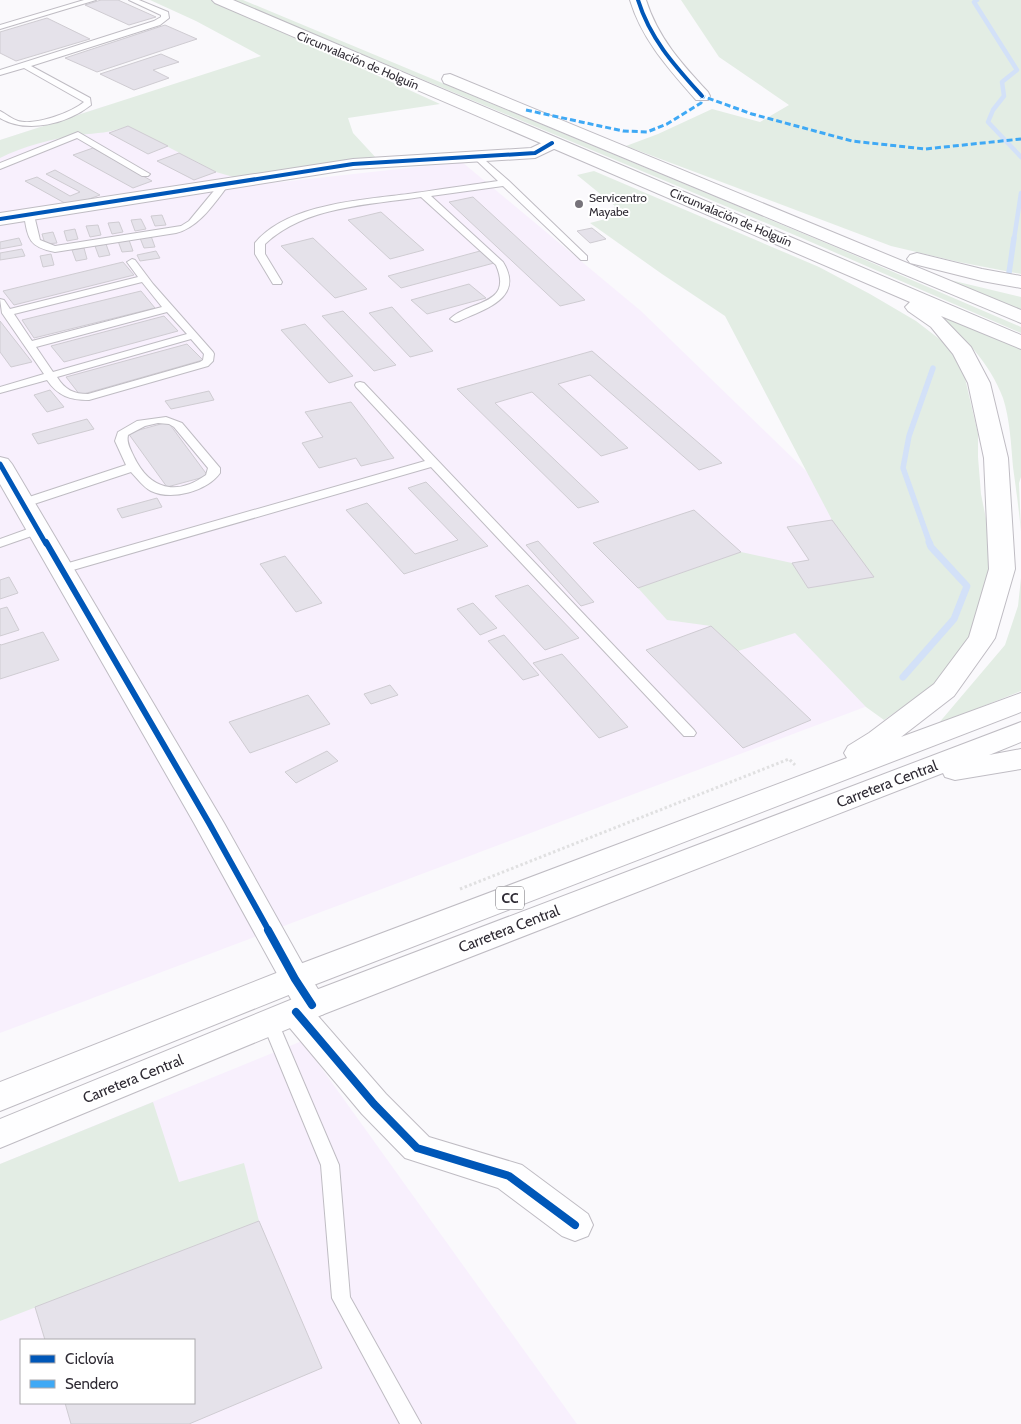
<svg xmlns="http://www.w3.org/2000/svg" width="1021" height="1424" font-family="Cabin,sans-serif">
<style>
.industrial{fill:#f8f0fd;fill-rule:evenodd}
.green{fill:#e3ede4}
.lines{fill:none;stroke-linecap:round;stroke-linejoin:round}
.stream-far2{stroke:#d3e1f8;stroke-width:4.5}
.stream-far1{stroke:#d3e1f8;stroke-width:5.5}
.stream{stroke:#d3e1f8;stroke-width:7}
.building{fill:#e5e2ea;stroke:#cfccd2}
.lane-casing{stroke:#bfbcc3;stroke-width:2}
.street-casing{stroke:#bfbcc3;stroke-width:2}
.highway-casing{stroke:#bfbcc3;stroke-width:2}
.path{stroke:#e0e0e1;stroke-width:3;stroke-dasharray:2.5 2.5;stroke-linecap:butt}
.lane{fill:#fefeff;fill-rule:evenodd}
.street{fill:#fefeff;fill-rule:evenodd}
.highway{fill:#fefeff;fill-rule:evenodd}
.quiet{stroke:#3fa9f5;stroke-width:3;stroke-dasharray:6 3;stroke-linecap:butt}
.cycleway-far3-casing{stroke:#fff;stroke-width:5.5}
.cycleway-far2-casing{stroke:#fff;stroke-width:8}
.cycleway-far1-casing{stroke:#fff;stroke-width:9}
.cycleway-casing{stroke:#fff;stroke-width:11}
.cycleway-far3{stroke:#0057b8;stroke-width:4}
.cycleway-far2{stroke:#0057b8;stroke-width:5}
.cycleway-far1{stroke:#0057b8;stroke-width:6}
.cycleway{stroke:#0057b8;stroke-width:8}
.poi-dot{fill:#76737a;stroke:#fff;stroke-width:2}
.labels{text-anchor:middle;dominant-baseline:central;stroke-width:4;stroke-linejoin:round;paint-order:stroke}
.far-street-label{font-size:12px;fill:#2f2b34;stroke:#fff}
.far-poi-label{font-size:12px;fill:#2f2b34;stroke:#fff;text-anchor:start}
.shield{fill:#fff;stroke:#6d6b71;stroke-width:1}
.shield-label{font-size:14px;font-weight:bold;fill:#2f2b34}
.street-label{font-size:15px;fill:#2f2b34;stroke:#fff}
</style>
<rect width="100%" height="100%" fill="#faf9fc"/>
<g class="industrial">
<path d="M105,106l139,74 -244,39v-79z"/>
<path d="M462,162l179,149 297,288 -44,97 -894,337v-809l244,-38z"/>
<path d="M302,1041l275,383h-577v-260zM21,1340h173v63h-173z"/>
</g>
<g class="green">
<path d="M150,0h61l229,104 -92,14 5,15 25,27 -134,20 -28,-8 -88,-46c-19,7 -30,7 -49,9 -26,4 -56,11 -79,23v-18l261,-84 -65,-35z"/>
<path d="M233,0h10l590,246 188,81v6l-224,-97z"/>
<path d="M681,0h340v274l-62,-12 -68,-16 -265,-100 32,-12 54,-25 48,13 29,-17 -70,-48z"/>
<path d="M594,171l225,96 51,27 46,27 26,20 14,18 8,15 14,60v23l3,37 6,30 3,35 -2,21 -13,55 -35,46 -56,39 -18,-13 -71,-74 -57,18 -27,-25 -44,-6 -29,-32 103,-36 51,11 17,25 64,-11 -41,-57 -107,-204 -63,-42 -72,-51 19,-5 6,-12 -38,-31z"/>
<path d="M950,280l71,17v14z"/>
<path d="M934,312l87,36v129l-2,6 2,49c-2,-22 -5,-43 -8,-65 -2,-23 -3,-47 -10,-69 -13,-35 -40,-63 -69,-86z"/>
<path d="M1021,578v113l-83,33 67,-79 13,-39z"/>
<path d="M153,1102l26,80 65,-19 15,58 -259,100v-157z"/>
</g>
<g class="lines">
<g class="stream-far2">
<path d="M977,0l-3,2 43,68 -15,12 2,14 -11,14 -5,12 33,35"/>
<path d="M1014,239l7,-46"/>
</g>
<g class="stream-far1">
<path d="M1009,273l5,-35"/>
<path d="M930,544l-27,-76 6,-32 24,-68"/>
</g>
<path class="stream" d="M903,677l51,-58 13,-33 -36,-39 -2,-5"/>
</g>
<g class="building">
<path d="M101,0h17l38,17 -27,8 -44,-20z"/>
<path d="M47,18l43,21 -74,22 -16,-8v-21z"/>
<path d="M165,25l32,14 -100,33 -32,-14z"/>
<path d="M161,54l18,8 -26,8 16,8 -35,12 -34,-16z"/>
<path d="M128,126l40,20 -20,8 -39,-21z"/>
<path d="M93,148l59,33 -19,7 -60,-33z"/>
<path d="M179,153l37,19 -22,8 -37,-19z"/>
<path d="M55,170l45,25 -30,11 -45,-25 12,-4 33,19 10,-4 -34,-18z"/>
<path d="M473,197l112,103 -25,6 -111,-104z"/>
<path d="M381,212l43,38 -34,9 -42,-39z"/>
<path d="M162,215l4,10 -11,1 -4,-10z"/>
<path d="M141,219l5,10 -11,2 -4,-11z"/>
<path d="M119,222l4,10 -11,2 -4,-11z"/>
<path d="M98,225l3,10 -11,2 -4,-11z"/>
<path d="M592,228l14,11 -16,4 -13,-12z"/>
<path d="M75,229l3,10 -11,2 -3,-10z"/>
<path d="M53,232l4,11 -12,1 -3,-10z"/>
<path d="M151,236l4,11 -11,1 -4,-10z"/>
<path d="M19,238l3,7 -22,4v-7z"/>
<path d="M313,238l54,51 -32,9 -54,-52z"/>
<path d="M129,240l4,11 -11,1 -4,-11z"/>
<path d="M106,244l4,11 -11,2 -4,-11z"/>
<path d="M84,248l3,11 -11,2 -4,-11z"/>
<path d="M22,249l3,7 -25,4v-7z"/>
<path d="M156,251l4,7 -20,3 -3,-6z"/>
<path d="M480,251l14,12 -93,25 -13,-12z"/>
<path d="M51,254l3,11 -11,2 -3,-11z"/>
<path d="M123,262l11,13 -120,30 -11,-14z"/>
<path d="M469,284l17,14 -59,16 -16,-14z"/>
<path d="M141,291l14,17 -121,30 -12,-18z"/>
<path d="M392,307l41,44 -23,6 -41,-44z"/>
<path d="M343,311l53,54 -22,6 -52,-55z"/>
<path d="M164,316l14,15 -114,31 -13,-16z"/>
<path d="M0,321l32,41 -21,5 -11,-15z"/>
<path d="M305,324l48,52 -24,7 -48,-53z"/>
<path d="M187,344l16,16 -123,35 -14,-18z"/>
<path d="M592,351l130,112 -23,7 -109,-95 -32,9 70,64 -27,8 -69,-64 -37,11 104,99 -21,6 -121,-119z"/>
<path d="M50,390l14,17 -17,5 -13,-17z"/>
<path d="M209,391l5,9 -43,9 -6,-8z"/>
<path d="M351,402l43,56 -33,8 -5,-8 -37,10 -17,-25 21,-6 -18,-25z"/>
<path d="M87,419l7,10 -56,15 -6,-10z"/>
<path d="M168,422l40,54 -41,11 -39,-54z"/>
<path d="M426,482l62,64 -84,28 -58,-64 21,-7 48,51 43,-14 -50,-52z"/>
<path d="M157,498l5,9 -40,11 -5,-9z"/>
<path d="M694,510l47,42 -103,36 -45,-45z"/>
<path d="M832,520l42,57 -66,11 -16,-25 17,-3 -22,-33z"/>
<path d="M538,541l56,61 -13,4 -55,-61z"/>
<path d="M285,556l37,47 -26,9 -36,-48z"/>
<path d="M9,577l9,16 -18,6v-19z"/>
<path d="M528,585l51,53 -34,12 -50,-54z"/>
<path d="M473,603l24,25 -17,7 -23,-26z"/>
<path d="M7,607l12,23 -19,6v-27z"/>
<path d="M711,626l27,25 73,69 -68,28 -97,-98z"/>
<path d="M43,632l16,28 -59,19v-35l1,1z"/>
<path d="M504,635l35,40 -16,5 -35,-39z"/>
<path d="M562,654l66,73 -29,11 -66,-75z"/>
<path d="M390,685l8,10 -27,9 -7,-10z"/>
<path d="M308,695l22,29 -80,29 -21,-31z"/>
<path d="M327,751l11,10 -42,22 -11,-11z"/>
<path d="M259,1221l63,147 -133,56h-118l-6,-21h129v-63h-149l-10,-33z"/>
</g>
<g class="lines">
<defs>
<g id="lane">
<path d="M84,0h12l-96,29v-4z"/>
<path d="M129,0h10l29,12 1,6 -9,7 -129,41 59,32 1,7c-24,19 -64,29 -91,13v-7c6,3 12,8 18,10 16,5 53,-8 66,-19l-60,-34 -24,7v-5l154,-49 7,-4v-2z"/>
<path d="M78,132l72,42 -2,2h-6l-65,-38 -77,31v-6z"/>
<path d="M478,154l31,27 78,75v4h-6l-78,-74 -72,10 72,66c22,36 -18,47 -44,59l-4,1 -5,-3c19,-19 64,-13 46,-54l-75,-68c-52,8 -116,9 -156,47v10l17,28 -1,2h-8l-18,-30v-11c32,-39 106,-43 153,-49 30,-4 60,-9 90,-13l-23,-22v-4z"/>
<path d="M225,180l5,3c-15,19 -30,44 -54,50l-121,19c-26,-5 -27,-13 -31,-37l5,-3 5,3 6,25 15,6 126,-20 8,-5 33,-40z"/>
<path d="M132,259l3,1 18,24 60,68 1,2 -1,7 -5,5 -119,34c-19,0 -31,-4 -42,-20l-47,13v-6l44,-13 -42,-61 -2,-14 4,1 6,9 128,-32 -11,-15zM142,282l20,25 -130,34 -18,-27zM167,312l20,22 -134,38 -17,-25zM191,339l13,15 -1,6 -3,2 -112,32c-14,0 -23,-4 -31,-17z"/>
<path d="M360,382l4,1 330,347 2,3 -2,3h-10l-253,-269 -365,105 -4,1 -6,-4 2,-3 367,-105 -69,-74 -1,-2 1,-2z"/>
<path d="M166,417l16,6 38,45v5c-13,18 -48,28 -69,18 -8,-4 -14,-13 -20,-19l-103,34h-8l-2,-3 2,-3 106,-35 -11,-24 3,-9 19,-11zM158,423l11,1 5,3 34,41 -2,7c-29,21 -56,15 -72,-18 -3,-7 -8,-14 -6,-22l17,-9z"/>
<path d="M39,525l6,4 -2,3 -43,15v-8z"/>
<path d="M270,1016l6,1 2,5 61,143 11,132 71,127h-21l-68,-126 -11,-133 -59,-143 2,-5z"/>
</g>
<g id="street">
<path d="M630,0h16c12,38 36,64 62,92l2,4 -2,4h-12c-27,-31 -54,-60 -66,-100z"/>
<path d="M552,138l6,1 3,4 -3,4 -23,11 -182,11 -353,56v-12l353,-54 178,-11z"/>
<path d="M0,457l8,2 4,5 212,359 82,147 22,35 -4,9 -6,2 68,78 43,43 93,28 66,49 5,11 -5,11 -13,5 -13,-5 -64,-48 -93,-30 -43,-44 -78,-93 -4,-9 4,-9 8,-2 -98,-178 -194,-339z"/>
</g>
<g id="highway">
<path d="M212,0h21l788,335v14l-80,-33 30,31 19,36 18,75 7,111 -20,69 -4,6 -37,52 -53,41 120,-44v19l-715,276 -306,123v-29l284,-112 563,-212 -3,-5 4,-7 21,-13 65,-49 35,-47 20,-68 -5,-111 -16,-75 -15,-29 -22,-27 -23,-16 -3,-4 5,-5 -695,-299z"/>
<path d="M450,74l571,236v13l-577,-240 -2,-4 2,-4z"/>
<path d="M917,253l65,16 39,7v12l-39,-7 -72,-18 -3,-4 3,-4z"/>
<path d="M1021,722v20l-32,13 32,-6v20l-66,11 -10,-3 -2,-4 -619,241 -324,134v-29l300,-123z"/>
</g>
</defs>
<use href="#lane" class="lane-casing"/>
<use href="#street" class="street-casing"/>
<use href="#highway" class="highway-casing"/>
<path class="path" d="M460,889l329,-130 6,6"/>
<use href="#lane" class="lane"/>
<use href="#street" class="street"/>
<use href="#highway" class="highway"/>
<path class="quiet" d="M526,110l97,21 24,1 20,-8 34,-21 1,-7 50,18 100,27 73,8 96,-10"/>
<defs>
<g id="cycleway-far3">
<path d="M638,0c12,39 37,66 64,96"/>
<path d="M0,219l353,-55 182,-11 17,-10"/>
</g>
<path id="cycleway-far2" d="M0,464l46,80"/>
<path id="cycleway-far1" d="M46,542l163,281 60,108"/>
<g id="cycleway">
<path d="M268,930l27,49 17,26"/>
<path d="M296,1012l78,92 43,44 92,28 66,49"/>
</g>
</defs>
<use href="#cycleway-far3" class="cycleway-far3-casing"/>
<use href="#cycleway-far2" class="cycleway-far2-casing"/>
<use href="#cycleway-far1" class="cycleway-far1-casing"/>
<use href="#cycleway" class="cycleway-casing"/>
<use href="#cycleway-far3" class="cycleway-far3"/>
<use href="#cycleway-far2" class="cycleway-far2"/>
<use href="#cycleway-far1" class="cycleway-far1"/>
<use href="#cycleway" class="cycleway"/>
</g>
<circle class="poi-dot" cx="579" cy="204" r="5"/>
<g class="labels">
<g class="far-street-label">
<text transform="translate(358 60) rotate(23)">Circunvalación de Holguín</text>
<text transform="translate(731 217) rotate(23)">Circunvalación de Holguín</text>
</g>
<g class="far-poi-label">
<text x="589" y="197">Servicentro<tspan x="589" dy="14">Mayabe</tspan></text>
</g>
<rect class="shield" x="496" y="886.5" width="28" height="23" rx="4"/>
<g class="shield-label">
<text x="510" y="898">CC</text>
</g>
<g class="street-label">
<text transform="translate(887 784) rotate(-21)">Carretera Central</text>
<text transform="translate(509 929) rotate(-21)">Carretera Central</text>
<text transform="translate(133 1079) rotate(-22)">Carretera Central</text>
</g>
</g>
<rect x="20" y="1339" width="175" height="65" fill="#ffffff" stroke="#acaaae"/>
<rect x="30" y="1355" width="25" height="8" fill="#0057b8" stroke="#acaaae"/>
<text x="65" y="1364" font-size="15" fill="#2f2b34">Ciclovía</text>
<rect x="30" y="1380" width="25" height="8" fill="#3fa9f5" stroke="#acaaae"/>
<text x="65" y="1389" font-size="15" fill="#2f2b34">Sendero</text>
</svg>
